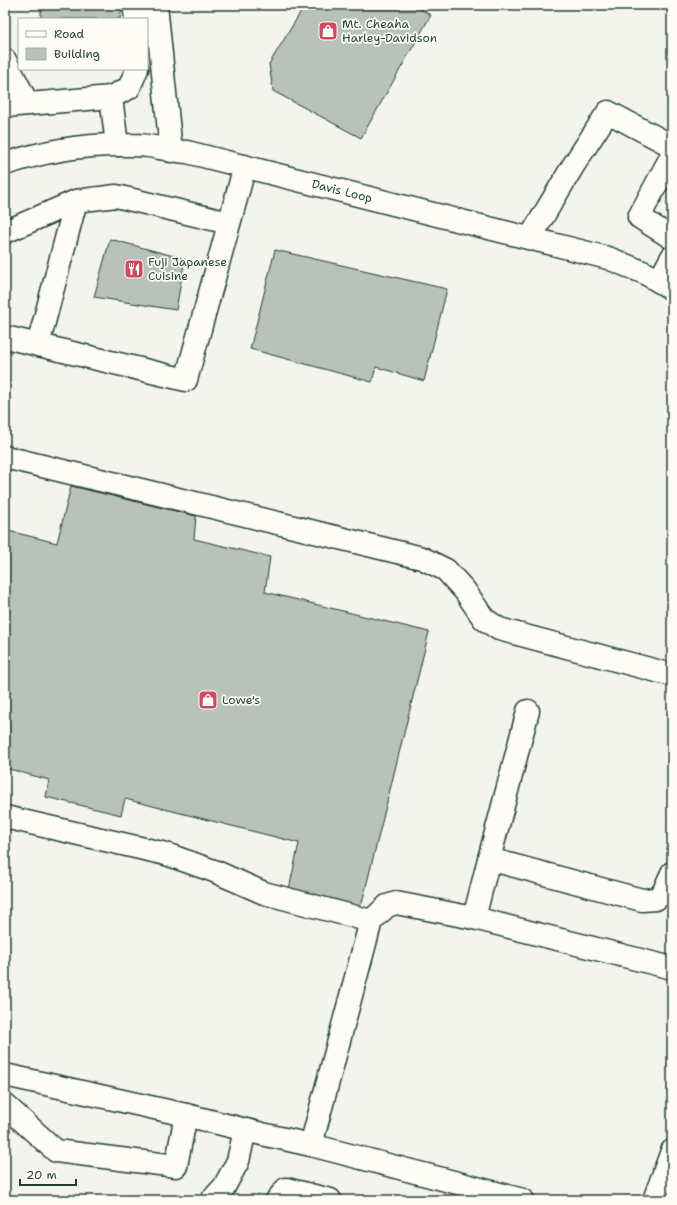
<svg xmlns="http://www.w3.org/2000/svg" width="677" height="1205" font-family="'Shantell Sans',sans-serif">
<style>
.building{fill:#b9c1bb;stroke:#1f3d34}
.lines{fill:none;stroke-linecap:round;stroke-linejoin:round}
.minor-casing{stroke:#1f3d34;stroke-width:25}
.minor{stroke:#fdfcf7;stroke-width:22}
.labels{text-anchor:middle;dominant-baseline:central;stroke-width:3.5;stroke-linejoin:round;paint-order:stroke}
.poi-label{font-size:12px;fill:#1f3d34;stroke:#fdfcf7;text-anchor:start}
.street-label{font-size:12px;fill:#1f3d34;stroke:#fdfcf7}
</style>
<rect width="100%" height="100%" fill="#f4f4ef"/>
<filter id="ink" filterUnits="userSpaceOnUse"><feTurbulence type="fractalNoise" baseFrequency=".025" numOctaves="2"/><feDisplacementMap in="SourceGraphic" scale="8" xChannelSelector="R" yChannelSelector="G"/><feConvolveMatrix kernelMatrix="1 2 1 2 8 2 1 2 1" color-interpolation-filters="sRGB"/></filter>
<g filter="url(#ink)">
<g class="building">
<path d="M41,5h81l-2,14h-79z"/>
<path d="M305,5h108l18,10 -70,123 -88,-47 -4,-27z"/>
<path d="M110,239l75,20 -9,51 -82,-13z"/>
<path d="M275,250l172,39 -23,92 -48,-14 -4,15 -122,-33z"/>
<path d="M71,486l125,30 -2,23 76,18 -5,35 164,40 -68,275 -72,-18 10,-46 -174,-44 -4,16 -75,-18 3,-17 -44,-12v-238l52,13z"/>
</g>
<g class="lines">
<defs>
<g id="minor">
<path d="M134,5l2,14"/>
<path d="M156,5l15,146"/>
<path d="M5,60l23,44"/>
<path d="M111,97l18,-9 8,-19"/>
<path d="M5,106l106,-9 6,48"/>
<path d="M672,155l-33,62 33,21"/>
<path d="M5,164c39,-13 80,-20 121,-19 7,0 15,0 22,1 13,2 25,5 39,6l421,106 37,15 27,16"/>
<path d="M5,232l71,-31 40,-5 113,27"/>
<path d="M530,238l43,-72 35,-54 64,34"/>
<path d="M659,281l13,-24"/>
<path d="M5,337l181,43 59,-214"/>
<path d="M38,345l38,-144"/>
<path d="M5,457l417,101 24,12 19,21 19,28 15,10 173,46"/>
<path d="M528,711l-39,148 153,41 14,-1 7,-6 9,-20"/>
<path d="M5,817l161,37 48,17 50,22 107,28"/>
<path d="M489,859l-15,59 198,50"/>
<path d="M5,1075l181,40 76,19 49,11 212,55"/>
<path d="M5,1105l51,46 120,15 10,-51"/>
<path d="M311,1145l60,-224 16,-15 9,-3 78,15"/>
<path d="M212,1200l12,-13 14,-26 7,-31"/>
<path d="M277,1200l9,-11 44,11"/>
<path d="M654,1200l18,-49"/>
</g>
</defs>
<use href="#minor" class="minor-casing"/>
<use href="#minor" class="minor"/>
</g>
</g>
<defs>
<symbol id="shop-square" viewBox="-11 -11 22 22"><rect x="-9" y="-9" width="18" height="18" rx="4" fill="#d1495b" stroke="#fdfcf7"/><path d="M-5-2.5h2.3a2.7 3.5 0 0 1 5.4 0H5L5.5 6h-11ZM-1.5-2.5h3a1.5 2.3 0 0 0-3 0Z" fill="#fff"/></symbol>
<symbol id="restaurant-square" viewBox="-11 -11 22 22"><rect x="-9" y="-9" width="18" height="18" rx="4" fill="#d1495b" stroke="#fdfcf7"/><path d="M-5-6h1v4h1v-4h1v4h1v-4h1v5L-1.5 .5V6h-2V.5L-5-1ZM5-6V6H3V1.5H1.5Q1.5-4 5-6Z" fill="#fff"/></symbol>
</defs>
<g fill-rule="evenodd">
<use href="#shop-square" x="317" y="20" width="22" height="22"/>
<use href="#restaurant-square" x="123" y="258" width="22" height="22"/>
<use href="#shop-square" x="197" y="689" width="22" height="22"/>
</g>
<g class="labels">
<g class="poi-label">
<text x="342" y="24">Mt. Cheaha<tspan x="342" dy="14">Harley-Davidson</tspan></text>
<text x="148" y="262">Fuji Japanese<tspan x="148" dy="14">Cuisine</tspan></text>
<text x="222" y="700">Lowe's</text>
</g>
<g class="street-label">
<text transform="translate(342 191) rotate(14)">Davis Loop</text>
</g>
</g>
<rect width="677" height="1205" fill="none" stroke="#fdfcf7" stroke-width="20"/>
<rect x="10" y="10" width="657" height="1185" fill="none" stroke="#1f3d34" stroke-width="1.5" filter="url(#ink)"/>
<rect x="18" y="18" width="130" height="52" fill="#fdfcf7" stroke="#a4b0a9"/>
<rect x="26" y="31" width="20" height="6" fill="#fdfcf7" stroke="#a4b0a9"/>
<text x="54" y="38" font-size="12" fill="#1f3d34">Road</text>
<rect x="26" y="48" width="20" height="12" fill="#b9c1bb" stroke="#a4b0a9"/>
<text x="54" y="58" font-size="12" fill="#1f3d34">Building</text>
<path d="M20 1179v6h56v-6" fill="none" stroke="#1f3d34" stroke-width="2"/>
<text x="26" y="1179" font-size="12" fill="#1f3d34" stroke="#fdfcf7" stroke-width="3" paint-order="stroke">20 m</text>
</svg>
